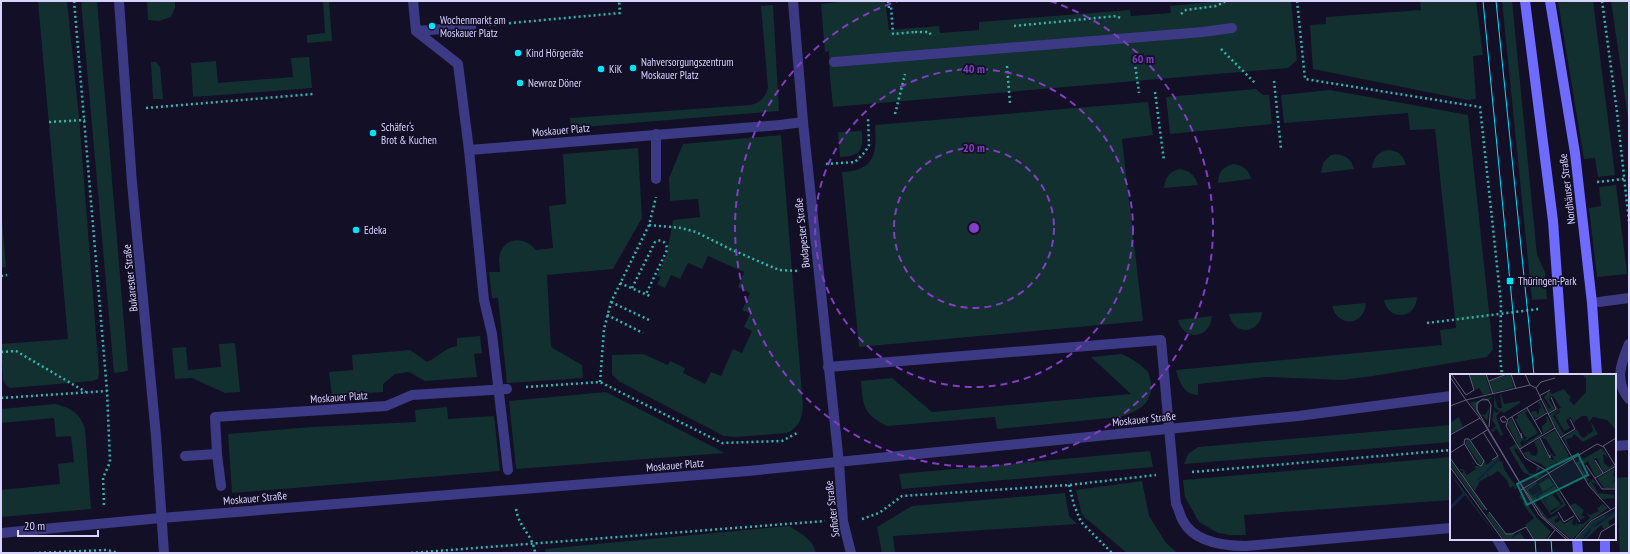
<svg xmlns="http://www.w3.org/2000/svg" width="1630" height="554" font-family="'PT Sans Narrow',sans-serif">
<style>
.green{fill:#12302f}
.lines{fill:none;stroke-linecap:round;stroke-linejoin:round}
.path{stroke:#2fb8b0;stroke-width:2.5;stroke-dasharray:2 3;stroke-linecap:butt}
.service{stroke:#3d3a85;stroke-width:10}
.pedestrian{stroke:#3d3a85;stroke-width:10}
.minor{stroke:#3d3a85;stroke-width:10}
.tertiary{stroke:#3d3a85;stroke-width:10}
.secondary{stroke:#6f6bff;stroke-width:10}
.tram{stroke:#00e5ff;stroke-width:1}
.ring{fill:none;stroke:#843dc5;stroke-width:2;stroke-dasharray:7 5}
.poi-dot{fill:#00e5ff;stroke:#130f26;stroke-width:1.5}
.labels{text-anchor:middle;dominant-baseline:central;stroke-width:3.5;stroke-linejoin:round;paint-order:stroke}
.poi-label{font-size:11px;fill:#d9d4ff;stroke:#130f26;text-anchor:start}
.street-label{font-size:11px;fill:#d9d4ff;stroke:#130f26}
.inset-river{fill:none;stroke:#0c2248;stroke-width:2}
.inset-road{fill:none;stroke:#625e7d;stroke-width:1}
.view{fill:#0f766e;fill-opacity:0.15;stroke:#0f766e;stroke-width:2}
.inset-edge{fill:none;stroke:#d9d4ff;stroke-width:2}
.centre{fill:#843dc5;stroke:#130f26;stroke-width:2}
.ring-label{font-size:12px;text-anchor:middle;font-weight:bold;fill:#843dc5;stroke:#130f26;stroke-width:3.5;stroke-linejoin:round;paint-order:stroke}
</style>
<rect width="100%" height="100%" fill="#130f26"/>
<g class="green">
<path d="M38,1h29l12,116 20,255 -1,7 -5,2 -83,7 -4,-3 -3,-5 -2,-36 67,-5z"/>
<path d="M81,1h16l31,370 -14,2z"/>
<path d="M147,1h28v7l-4,9 -12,4 -11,-1z"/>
<path d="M323,1h6l3,40 -25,2v-8l18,-2z"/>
<path d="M850,1h35l4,29 50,-4 1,7 39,-3v-8l13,-1 138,-11 1,6 40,-3 -1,-7 48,-5h73l6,59 -9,8 -455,39 -3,-29 -1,-27 -4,1 -4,-48z"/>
<path d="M1420,1h56l7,54 -10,1 3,43 -9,1 -154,-31 -3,-44 16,-1v-7l95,-7z"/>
<path d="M1502,1h10l25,254 8,17 2,27 -15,1z"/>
<path d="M1558,1h35l22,174 -17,2 -3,-19 -11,1z"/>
<path d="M1611,1h18v126l-2,-16z"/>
<path d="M773,5l6,106 -208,17 -1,-10 180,-13c10,-2 15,-7 18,-17l-7,-82z"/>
<path d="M309,57l3,31 -119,9 -2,-34 25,-2 2,22 75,-6 -2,-19z"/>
<path d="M151,62h5l4,5 3,32h-10z"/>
<path d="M1256,89l7,6h6l3,29 -102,10 -4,-37z"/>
<path d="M1330,90l138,25 25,234 -6,8 -114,19 -31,4 -75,-3 -69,7v11c-15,-1 -18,-12 -22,-25l266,-25 -2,-15 16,-2 -21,-199 -25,1 -2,-17 -124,10 -3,-28z"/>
<path d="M1148,102l5,33 -31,4 21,182 -284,26 -17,-175c33,-1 35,-19 33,-47z"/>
<path d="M862,131c1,20 -1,25 -22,26l-2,-25z"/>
<path d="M781,135l22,271c-1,13 -4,21 -16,27l-50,4 -13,-1 -104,-54 -8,-7v-20l31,-1 25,11 2,-4 15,7 -2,5 22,11 6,-12 10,4 12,-27 9,4 10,-22 -8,-4 6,-14 -8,-3 8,-17 -12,-6 6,-15 -36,-16 -6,13 -14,-6 -8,16 -9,-4 -6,13 -8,-4 4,-7 -4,-1 10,-22 6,-34 27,-3 -2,-18 -28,2 -1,-23 14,-34z"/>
<path d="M638,148l4,70 -29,51 -66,6 4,72 31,18 1,13 -76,5 -9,-85h-6l-3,-26h11c0,-4 -1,-9 -1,-13 2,-22 25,-24 37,-9l17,-2 -4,-42 17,-2 -3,-50z"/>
<path d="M1387,150c11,0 16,5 19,15l-34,3c1,-10 5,-15 15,-18z"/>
<path d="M1331,155c11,-2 20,2 23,14l-33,4 2,-10z"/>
<path d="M1233,164c10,1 16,6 18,15l-33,4c0,-11 5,-16 15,-19z"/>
<path d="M1179,169c10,1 16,6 19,16l-34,3c1,-10 5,-16 15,-19z"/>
<path d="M1616,185l11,89 -30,3 -8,-69 12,-2 -2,-19z"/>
<path d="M1,207l5,60 -5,1z"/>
<path d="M1417,297c-1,22 -28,25 -33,3z"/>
<path d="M1366,303c-2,23 -28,25 -34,3z"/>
<path d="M1262,312c-1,22 -29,25 -33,2z"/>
<path d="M1212,316c-2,23 -28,26 -34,4z"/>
<path d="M480,336l2,17 -8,1 3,23 -52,4 -16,-9 -14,2 -12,10v8l-51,4 -3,-24 24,-2 -1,-15 58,-5 17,12c12,-5 17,-14 30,-16v-8z"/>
<path d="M235,343l5,49 -15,1 -33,-15 -17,1 -3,-31 14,-1 2,23 33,-3 -2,-23z"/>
<path d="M1122,354c10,5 19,10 26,18 2,3 2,8 3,12 2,20 -14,28 -31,33l-123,12 -2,-12 -108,9c-24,-12 -24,-20 -26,-45l31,-3 40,34 199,-18 -40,-37z"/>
<path d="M606,392l8,4 111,57 -209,16 -7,-68z"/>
<path d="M55,404c16,4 25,9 30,25l6,80 -90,8v-27l59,-6 -2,-20 16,-2 -3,-26 -15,1 -2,-19 -53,5v-14z"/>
<path d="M447,407l1,12 46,-3 6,55 -268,22 -4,-59 84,-7 104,-5 -1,-12z"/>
<path d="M1451,425v17l-267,22 4,-10 10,-7z"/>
<path d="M1150,451l3,16 -251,22 -3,-15z"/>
<path d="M1451,457v43l-207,15 2,20h-17l-11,-2 -19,-11 -14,-25 -2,-17z"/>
<path d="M1629,477v76h-9l-4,-75z"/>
<path d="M1142,481l7,35 17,27 11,10h-50l-45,-38 -6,-25z"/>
<path d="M1065,493l4,23 8,8 -184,12 2,17h-13l-5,-26 35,-21z"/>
<path d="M789,526c11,7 24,13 27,27h-270l-1,-4z"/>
</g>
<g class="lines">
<g class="path">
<path d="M74,1l33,390 3,71 -7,16 1,28"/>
<path d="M888,1l1,7 2,-1 2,27 22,-2"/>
<path d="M1297,1l8,78 175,28 21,196 -1,54 2,18"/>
<path d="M1602,1l15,111 12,110"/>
<path d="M1181,14l5,-4 30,-4 10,-5"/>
<path d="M489,25l131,-12 -1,-12"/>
<path d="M1014,26l103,-10 5,3"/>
<path d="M915,32h14l2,3"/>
<path d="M1221,49l34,34"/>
<path d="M1134,57l5,36"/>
<path d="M1007,66l3,38"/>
<path d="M1274,81l7,68"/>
<path d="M1155,92l9,69"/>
<path d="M146,108l167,-14"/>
<path d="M895,114l10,-40"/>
<path d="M49,122l36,-2"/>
<path d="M826,164l29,-2 10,-10 4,-7 -1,-28"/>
<path d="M1597,182l27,-3"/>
<path d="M649,225l32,3 15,4 34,17 49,21 20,1"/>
<path d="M1,276l6,-1"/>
<path d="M620,283l25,11"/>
<path d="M632,288l23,-46c7,-4 12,1 12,8l-21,44 5,3"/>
<path d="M611,302l38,18"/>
<path d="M607,315l36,18"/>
<path d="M1427,323l112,-14"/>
<path d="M1,352l15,-1 70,41"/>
<path d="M600,382l4,-53 7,-27 38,-77 7,-28"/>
<path d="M526,387l74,-5 122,61 60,-2 15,-8"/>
<path d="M1,398l106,-7"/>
<path d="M1192,472l259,-22"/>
<path d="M1069,485l5,20 7,17 31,31"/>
<path d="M516,509c3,19 17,26 19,44"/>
<path d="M862,519l17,-6 23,-17 167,-11 87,-10"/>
<path d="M34,553l73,-3 12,3"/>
<path d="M411,553l414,-32"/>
</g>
<g class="service">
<path d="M834,62l369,-30 29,-4"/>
<path d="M780,125l23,-3"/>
<path d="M828,367l333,-27 15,164c3,5 4,12 7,17 12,22 42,25 63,25l205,-18"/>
<path d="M1497,539l8,14"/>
</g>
<g class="pedestrian">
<path d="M413,1l3,30 42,33 11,86 15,150 8,34 16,136"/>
<path d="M416,31l55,-4"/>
<path d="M469,150l311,-25"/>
<path d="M656,179v-45"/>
<path d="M1599,302l30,-4"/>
<path d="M1629,344c-8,19 -15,37 0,55"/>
<path d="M1615,446l14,-1"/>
<path d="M217,454l4,32"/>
<path d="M185,456l32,-2 -2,-37 171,-11 26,-11 95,-6"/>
</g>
<g class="minor">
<path d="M793,1l10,121 36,341 4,58 8,32"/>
<path d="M1,533l160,-15"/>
</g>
<g class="tertiary">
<path d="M119,1l13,182 24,253 8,117"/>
<path d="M161,518l587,-47 550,-55 153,-20"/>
</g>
<g class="secondary">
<path d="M1525,1l28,220 11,154"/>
<path d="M1550,1l25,152 17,150 5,72"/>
<path d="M1577,539l1,14"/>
<path d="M1605,539v14"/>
</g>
<g class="tram">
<path d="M1483,1l36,374"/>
<path d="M1496,1l38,374"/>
<path d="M1535,539l1,14"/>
<path d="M1551,539l1,14"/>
</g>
</g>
<g class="ring">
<circle cx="974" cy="228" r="80"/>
<circle cx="974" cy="228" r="159"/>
<path d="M1050 1A239 239 0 1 1 898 1"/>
</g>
<g class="poi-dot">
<circle cx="432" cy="26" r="4"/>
<circle cx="518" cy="53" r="4"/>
<circle cx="633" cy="68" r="4"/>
<circle cx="601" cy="69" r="4"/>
<circle cx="520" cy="83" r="4"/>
<circle cx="373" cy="133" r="4"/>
<circle cx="356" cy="230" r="4"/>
<rect x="1506" y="277" width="8" height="8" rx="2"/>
</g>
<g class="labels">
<g class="poi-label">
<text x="440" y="20">Wochenmarkt am<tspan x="440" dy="13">Moskauer Platz</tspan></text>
<text x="526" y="53">Kind Hörgeräte</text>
<text x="641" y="62">Nahversorgungszentrum<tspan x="641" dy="13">Moskauer Platz</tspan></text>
<text x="609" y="69">KiK</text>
<text x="528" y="83">Newroz Döner</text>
<text x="381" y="127">Schäfer‘s<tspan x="381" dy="13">Brot &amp; Kuchen</tspan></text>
<text x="364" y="230">Edeka</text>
<text x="1518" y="281">Thüringen-Park</text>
</g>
<g class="street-label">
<text transform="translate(561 130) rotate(-5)">Moskauer Platz</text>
<text transform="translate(1567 189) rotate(-97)">Nordhäuser Straße</text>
<text transform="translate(802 233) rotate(-96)">Budapester Straße</text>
<text transform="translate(130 278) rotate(-96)">Bukarester Straße</text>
<text transform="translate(339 397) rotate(-4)">Moskauer Platz</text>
<text transform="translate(1144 419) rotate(-6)">Moskauer Straße</text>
<text transform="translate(675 465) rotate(-5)">Moskauer Platz</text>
<text transform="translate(255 498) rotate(-5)">Moskauer Straße</text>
<text transform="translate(832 509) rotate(-97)">Sofioter Straße</text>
</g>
</g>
<g transform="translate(1450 374)">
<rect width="166" height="166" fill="#130f26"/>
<path d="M19,0h16l6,19 -8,2 -4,-7 -4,2zM60,0l4,13 -21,6 -3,-12zM132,0h34v56l-9,-10 -14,-3 -4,5 -2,-6h-5l-8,6 2,6 -5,-11 -5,3 4,8 -6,3 -9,-16 5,-3 -1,-2 -6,6 10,17 3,1 -5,2 -12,-21 8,-5 -6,-11 7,10 3,-1 -8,-12h-3l-1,4 6,9 -6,4 -8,-17 8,13 2,-1 -7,-11 5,-6 3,3 12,-5 7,9 -2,2 5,5 12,-13v-14zM65,16l-14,4 3,10 16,-3v2l-16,10 -3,-2 -5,5 7,19 -2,1 -5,-8 -3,4 -2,-2 5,-4 -4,-6 2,-11 2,4 3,-2 -5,-4v-11l4,12h4l-2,-14zM42,23l-4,4h-8l-3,6 3,7 5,1 5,-8 -3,14 -4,-5 -4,-1 -9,-12zM90,27l6,12 -11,6 -5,-7 6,-1 2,4 2,-8 3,4 -4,-8h-3zM77,35l1,2 -3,2 13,20 -15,9 4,-5h-2l-10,-18 3,-1 -1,-3zM96,42h1l6,11 -10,7 -1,-8 5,-4zM9,43l4,10 -13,7v-11zM61,44l9,19 4,1 -4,5 2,3 19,-13 1,2 -22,13 -13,-24zM141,48l7,12 -15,8 -9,-8 -2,4 -6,1 4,12 -7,-13 14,-9 2,4 5,-1 -5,1 2,3 4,-3 -4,3 2,2 5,-3 -1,-3 2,2 4,-3zM105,56l15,28 -12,6 -3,-4 2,4 -9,6 -7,-6 -13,-5 -5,-6 6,-2 2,4 5,1 2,-6 -4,-8 5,-3 10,19 4,2 2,-3 -2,1 -10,-16 10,14h3l-10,-17 -5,-1zM18,65l15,22 -3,4 -15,-22zM66,70l5,11 -5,-7 -2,2 15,23 9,2 6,-4 -3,-3 -5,4 1,-7 8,6 -8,7 9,-4 -9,5 -14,-7 -14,-24zM152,74l6,9 -5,-3 1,9 5,4 4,-3 1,2 -11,6 -6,-14 -3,1 8,14 -7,4 -7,-16 -4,3 -2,-2 -3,2 10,16 -2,2 -11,-19zM49,82l1,6 2,-1 2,8 13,19 -2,1 -2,-3 -3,2 -3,-8 -9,-9 -9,6 -2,-4 1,4 -8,4 -5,10 -13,-17 1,-3 -4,-2h4l4,6 9,-6 -4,-6 1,-2 1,5h7l3,-7 2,6zM0,86l37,50h-4l-33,-45zM165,94l-2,7 3,4 -6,5 5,-3 1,7h-12l-7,-10zM0,98l28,38 22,30 -35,-45 -15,15v-4l13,-13zM99,104l5,7 -11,7 -4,-8zM143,105l6,7 -8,-5 7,12 16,2v3l-12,1 -5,-4 -9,-12zM86,108l1,1 -9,7 4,6 10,-5 -10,7 5,-2 -2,6 13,17 9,-4 2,2 -5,3 2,3 5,-3 3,4 10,-6 -2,5 2,3 3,-3v4l1,-3h5l7,-6 -4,-6 4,3 9,-4 -2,-4 2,1 2,-3 2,2 -3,-5 8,6 -21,15 -15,17 -28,-23 -13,-17 -5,-11zM105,112l11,19 -15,10 -13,-19zM104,116l9,14 -12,9 -9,-16zM104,119l-1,2 8,10 -11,6 -6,-12zM71,121l16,23 14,14 -6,8h-10l-10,-15 9,-7 -11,-14 1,-2 -5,-6zM125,129l9,7h-4h4l-3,6h4l-4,4 -12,-14zM38,138l17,22h10l-4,5 9,-7 5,8h-21l-17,-24zM166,138v4l-8,6 2,4 -6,3 -3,-4 -16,15h-2l10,-12zM159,139l-29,27h-5l16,-18z" fill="#12302f" fill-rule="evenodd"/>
<path class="inset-river" d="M28,106l21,-21M0,135l15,-15M131,166l11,-14 24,-15"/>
<path class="inset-road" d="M36,0l7,20M61,0l5,15M75,0l5,11M2,1l14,20 8,-5 -5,-16M0,3l16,23 64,-15 6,3M39,7l18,-7M86,14l19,40 34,58 22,24M86,14l5,-6 14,-4M89,22l11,-6M91,25l-33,20 -2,7 19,32 22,13 33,51M0,32l16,-6 17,22 56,93 28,25M77,34l15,26M98,40l8,-5 -5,-12M62,43l10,21 -1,-5M84,47l13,-8M56,48h-4l-2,-4 4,-2 3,4M39,53l2,-22 -3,-5 -5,-1 -6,4v7l42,71 24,36 27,23M33,58l15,24 -6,4M0,61l30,-17M90,64l10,20v-3M110,64l15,-9 -5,-10M19,65l15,22 -3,5 -4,-2 -13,-21 1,-4zM21,66l16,-10M153,72l13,-8M70,75l35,-21M0,79l14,-9M0,84l37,52M145,86l8,13M136,91l16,24h14M0,93l53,73M145,104l21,-12M71,116l76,-46 7,3 12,20M39,138l17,22h6l14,-7 8,13M108,138l6,10 10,-6M97,166l8,-10M124,166l17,-19 25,-14M148,166l3,-8 15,-9"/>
<path class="view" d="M128,80l10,21 -61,30 -10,-21z"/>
<rect width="166" height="166" class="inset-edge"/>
</g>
<circle cx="974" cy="228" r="6" class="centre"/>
<g class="ring-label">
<text x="1143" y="63">60 m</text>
<text x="974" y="73">40 m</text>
<text x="974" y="152">20 m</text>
</g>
<rect width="1630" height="554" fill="none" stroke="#d9d4ff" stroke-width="4"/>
<path d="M18 530v6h80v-6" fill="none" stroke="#d9d4ff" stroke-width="2"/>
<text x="24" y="530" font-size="12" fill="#d9d4ff" stroke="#130f26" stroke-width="3" paint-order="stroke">20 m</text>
</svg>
